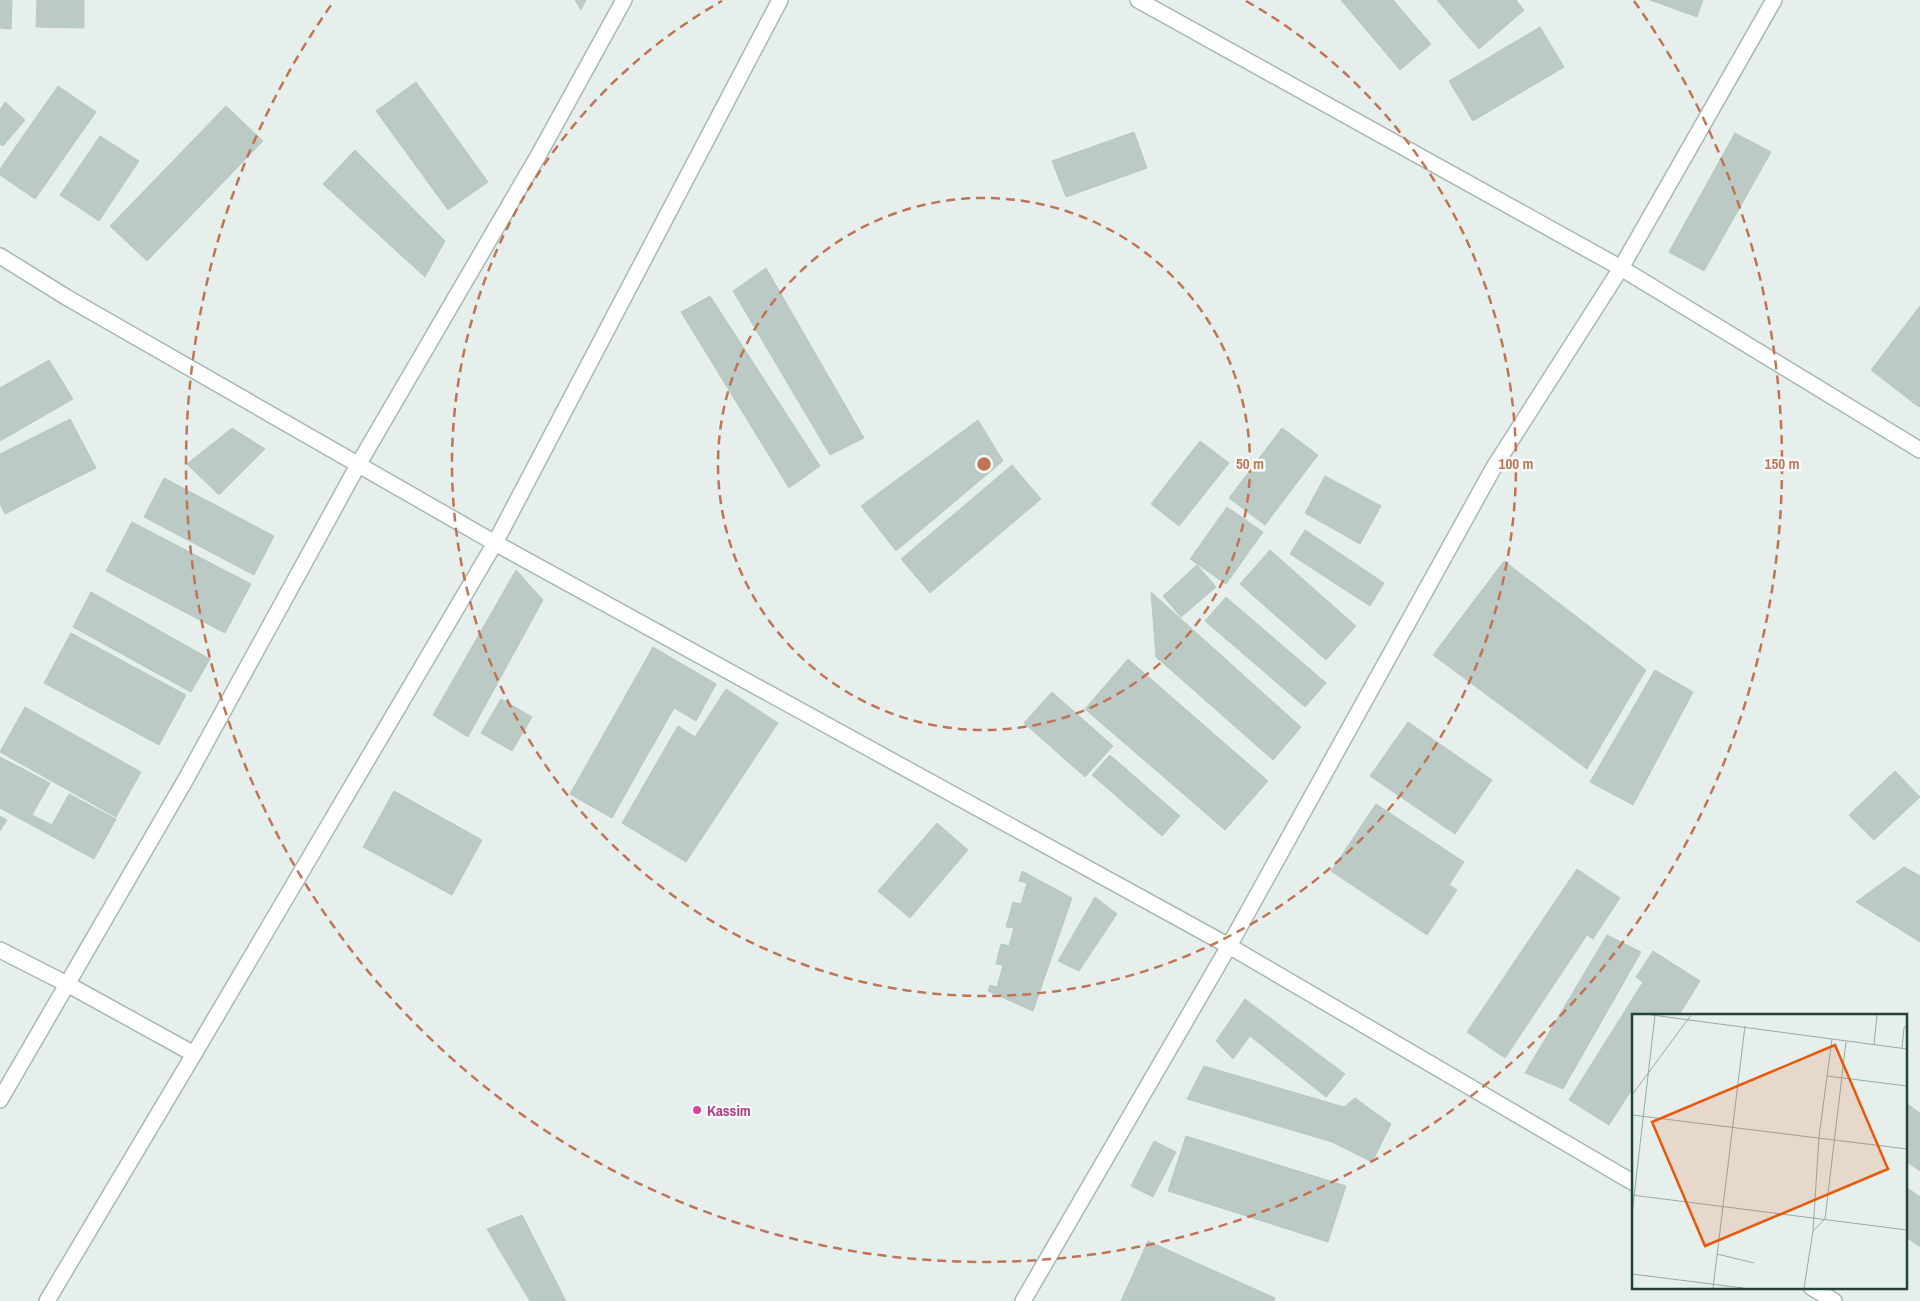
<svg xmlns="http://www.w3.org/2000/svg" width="1920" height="1301" font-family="'Archivo Narrow',sans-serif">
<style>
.building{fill:#bbcac4;stroke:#b8c9c2}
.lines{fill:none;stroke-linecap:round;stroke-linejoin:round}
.minor-casing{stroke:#a8b8b2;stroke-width:18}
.minor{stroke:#fff;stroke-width:15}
.ring{fill:none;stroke:#c07456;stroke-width:2.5;stroke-dasharray:9 6}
.hotel-dot{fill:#d1479c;stroke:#f7fbf9;stroke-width:2}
.labels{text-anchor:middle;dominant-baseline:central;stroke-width:5;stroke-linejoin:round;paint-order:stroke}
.hotel-label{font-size:15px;font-weight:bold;fill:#b23c85;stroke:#f7fbf9;text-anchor:start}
.inset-road{fill:none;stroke:#98aaa4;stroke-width:1}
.view{fill:#e8590c;fill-opacity:0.15;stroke:#e8590c;stroke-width:2.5}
.inset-edge{fill:none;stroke:#24423a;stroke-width:2.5}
.centre{fill:#c07456;stroke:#f7fbf9;stroke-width:2.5}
.ring-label{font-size:15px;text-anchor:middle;font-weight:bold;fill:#c07456;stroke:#f7fbf9;stroke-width:5;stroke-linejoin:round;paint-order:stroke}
</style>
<rect width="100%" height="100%" fill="#e6efeb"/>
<g class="building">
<path d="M0,0h12l-1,29 -11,-1z"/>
<path d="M37,0h47v28l-48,-1z"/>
<path d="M575,0h11l-5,10z"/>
<path d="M1341,0h52l38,44 -31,26z"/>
<path d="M1437,0h79l8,10 -45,39z"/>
<path d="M1650,0h53l-6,17z"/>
<path d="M1540,27l24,40 -91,54 -24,-40z"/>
<path d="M416,82l72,100 -40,28 -72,-99z"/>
<path d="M58,86l38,26 -61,87 -35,-24v-6z"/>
<path d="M5,102l20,18 -22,26 -3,-2v-34z"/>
<path d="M226,106l37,35 -116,120 -37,-35z"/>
<path d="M1134,132l13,36 -81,29 -14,-36z"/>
<path d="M1735,133l36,19 -67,119 -35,-19z"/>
<path d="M100,136l39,25 -40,60 -39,-26z"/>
<path d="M355,150l90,91 -20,36 -102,-93z"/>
<path d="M766,268l98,170 -34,17 -97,-164z"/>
<path d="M710,296l110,170 -31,22 -108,-176z"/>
<path d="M1920,306v100l-1,1 -48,-37z"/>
<path d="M49,360l24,39 -73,42v-53z"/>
<path d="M70,419l26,49 -91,46 -5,-10v-50z"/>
<path d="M978,420l25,41 -107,90 -35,-45z"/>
<path d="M232,428l33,21 -46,46 -32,-31z"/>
<path d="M1282,428l36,27 -53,70 -36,-27z"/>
<path d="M1200,441l29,22 -50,63 -28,-22z"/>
<path d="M1012,465l29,34 -111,94 -29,-34z"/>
<path d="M1325,476l56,30 -21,38 -55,-31z"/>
<path d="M164,478l110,58 -20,39 -110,-58z"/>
<path d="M1227,507l36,25 -37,52 -36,-25z"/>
<path d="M132,522l119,62 -26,49 -119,-62z"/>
<path d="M1305,530l79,53 -14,23 -80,-52z"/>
<path d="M1270,550l86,76 -30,34 -86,-76z"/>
<path d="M1504,561l142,109 -59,99 -154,-114z"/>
<path d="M1197,565l19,22 -35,30 -18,-21z"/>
<path d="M516,570l27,30 -75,137 -35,-22z"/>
<path d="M91,592l119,67 -19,33 -118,-65z"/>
<path d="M1151,592l150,135 -28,33 -117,-103z"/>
<path d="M1226,597l100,86 -21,24 -100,-86z"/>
<path d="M71,633l115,62 -27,50 -115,-62z"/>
<path d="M653,647l63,37 -20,37 -22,-13 -62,110 -42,-24z"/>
<path d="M1128,659l140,122 -43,49 -140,-121z"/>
<path d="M1655,670l38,22 -60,113 -43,-23z"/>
<path d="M726,689l52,34 -92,139 -64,-39 56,-97 17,11z"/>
<path d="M1052,692l61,54 -28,31 -61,-54z"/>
<path d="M501,699l31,18 -20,34 -31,-18z"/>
<path d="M25,707l116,65 -25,45 -116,-65z"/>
<path d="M1408,722l84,58 -37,54 -85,-58z"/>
<path d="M1110,755l70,61 -18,20 -70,-61z"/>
<path d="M0,757l50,26 -18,32 20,10 17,-31 47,25 -22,40 -94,-51z"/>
<path d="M1895,771l25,26 -46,43 -25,-25z"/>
<path d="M394,791l88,49 -30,55 -89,-48z"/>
<path d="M1376,804l88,58 -15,23 8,5 -30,45 -96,-64z"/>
<path d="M0,816l7,4 -7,11z"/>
<path d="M937,823l31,27 -58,68 -32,-27z"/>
<path d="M1904,867l16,9v66l-64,-40z"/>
<path d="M1577,869l43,29 -27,41 -6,-4 -82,123 -38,-26z"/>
<path d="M1022,871l50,27 -39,113 -45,-20 2,-6 7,2 6,-22 -7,-1 5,-20 8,2 5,-18 -8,-1 7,-25 8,2 6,-21 -8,-2z"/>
<path d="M1095,897l22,17 -38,57 -21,-10z"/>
<path d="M1607,935l34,17 -78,137 -38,-16z"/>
<path d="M1653,951l47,30 -21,34h-45v71l-25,39 -40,-25 74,-118 -7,-5z"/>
<path d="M1245,999l100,75 -19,23 -76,-61 -17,23 -17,-18z"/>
<path d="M1204,1066l140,41 11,-9 36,26 -19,38 -40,-20 -145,-43z"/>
<path d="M1906,1103l14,10v58l-14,-10z"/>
<path d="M1186,1136l160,50 -18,56 -160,-51z"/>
<path d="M1154,1141l22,11 -23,45 -22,-11z"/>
<path d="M1906,1187l14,10v50l-14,-10z"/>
<path d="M522,1215l44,86h-36l-43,-72z"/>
<path d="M1148,1241l127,57 -1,3h-153z"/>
</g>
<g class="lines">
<defs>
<g id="minor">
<path d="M1138,0l483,268 299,182"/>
<path d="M0,256l66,41 429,246 734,403 405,237"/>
<path d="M0,950l67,34 127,70"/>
<path d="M0,1100l186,-321 172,-314 180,-309 86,-156"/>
<path d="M1811,1287l23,14"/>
<path d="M47,1301l147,-247 301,-511 285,-543"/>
<path d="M1023,1301l206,-355 265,-479 127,-199 153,-268"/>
</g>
</defs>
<use href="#minor" class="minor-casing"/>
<use href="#minor" class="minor"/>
</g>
<g class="ring">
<circle cx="984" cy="464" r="266"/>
<path d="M1246 1A532 532 0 1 1 722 1"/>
<path d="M1634 1A798 798 0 1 1 334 1"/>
</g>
<circle class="hotel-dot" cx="697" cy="1110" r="5"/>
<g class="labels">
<g class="hotel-label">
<text x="707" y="1110">Kassim</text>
</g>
</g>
<g transform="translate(1632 1014)">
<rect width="275" height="275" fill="#e6efeb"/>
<path class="inset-road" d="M20,1l255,34M242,31l3,-30M270,34l2,-20 3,-3M195,62l80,10M0,81l59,-80M0,101l275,34M0,181l275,35M0,200l23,-199M181,217l12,-12 21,-177M85,240l37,9M0,260l111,14M81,274l32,-262M172,274l9,-57 6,-94 13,-98"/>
<path class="view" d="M203,31l53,124 -183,77 -53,-124z"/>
<rect width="275" height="275" class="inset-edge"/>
</g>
<circle cx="984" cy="464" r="8" class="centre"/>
<g class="ring-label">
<text x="1250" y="469">50 m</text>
<text x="1516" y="469">100 m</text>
<text x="1782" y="469">150 m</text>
</g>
</svg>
